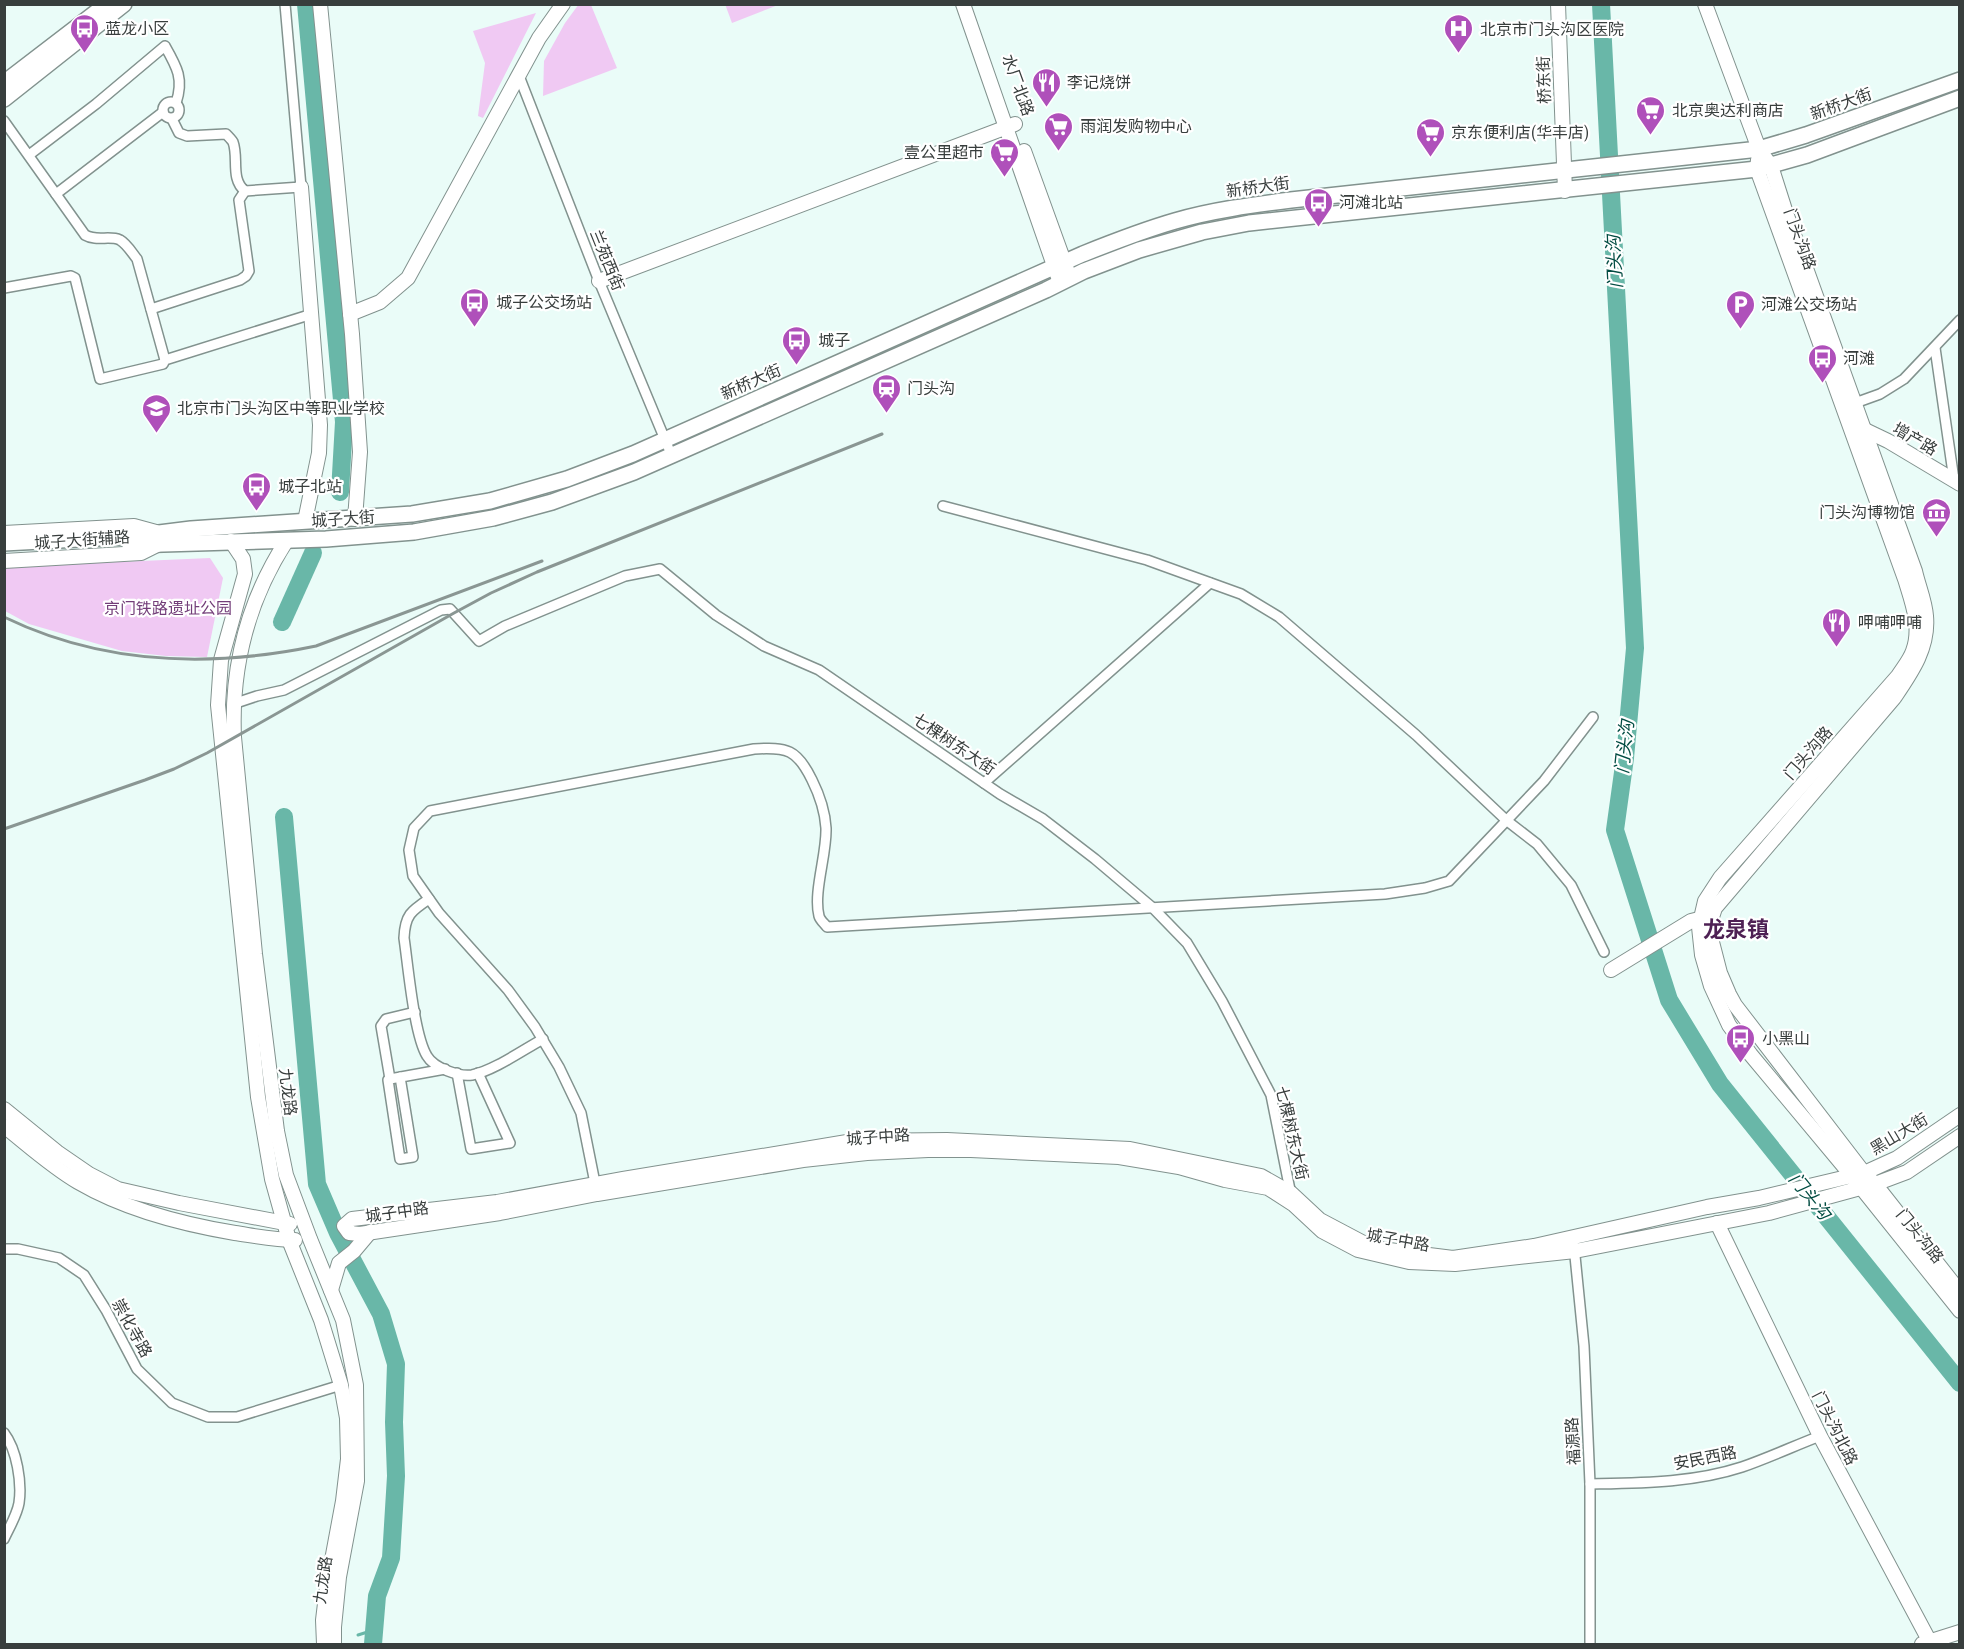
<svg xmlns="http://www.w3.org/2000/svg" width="1964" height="1649" font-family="'Roboto Condensed','Noto Sans SC',sans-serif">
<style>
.green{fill:#f0c9f3}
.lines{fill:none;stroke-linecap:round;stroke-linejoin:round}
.stream{stroke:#69b7a8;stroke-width:3}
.river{stroke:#69b7a8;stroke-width:18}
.street-casing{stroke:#82928e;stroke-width:12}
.secondary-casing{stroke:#82928e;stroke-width:16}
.primary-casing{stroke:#82928e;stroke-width:18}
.street{stroke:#fff;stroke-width:9}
.secondary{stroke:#fff;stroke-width:14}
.primary{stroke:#fff;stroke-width:15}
.rail{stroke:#8a9693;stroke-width:3}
.labels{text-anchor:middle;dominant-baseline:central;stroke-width:4.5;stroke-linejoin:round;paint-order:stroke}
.poi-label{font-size:16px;fill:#383e3d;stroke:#fff;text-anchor:start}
.street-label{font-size:16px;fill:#383e3d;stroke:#fff}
.park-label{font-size:16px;fill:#733e79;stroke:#fff}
.water-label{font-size:18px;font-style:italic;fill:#024c42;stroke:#fff}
.district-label{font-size:22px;font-weight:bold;fill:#4e2154;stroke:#fff}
</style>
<rect width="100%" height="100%" fill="#eafcf8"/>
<g class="green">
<path d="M579,4l12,1 26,63 -74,28 1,-35 21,-38z"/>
<path d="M725,4h53v1l-46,18z"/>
<path d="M536,13l-53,105 -5,-2 7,-53 -12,-32z"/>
<path d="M210,558l13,20 -16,79 -41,-1 -44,-5 -93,-27 -24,-13 -1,-44z"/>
</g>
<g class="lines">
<path class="stream" d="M358,1635l16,-5"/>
<g class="river">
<path d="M306,4l38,418 -4,70"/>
<path d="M1601,4l34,644 -10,110 -10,72 54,170 51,84 240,299"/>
<path d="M282,622l31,-69"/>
<path d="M284,817l33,367 21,49 43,81 15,50 -2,58 2,54 -5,82 -14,38 -4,48"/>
</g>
<defs>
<g id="street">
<path d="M519,76l80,205 72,173"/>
<circle cx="171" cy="110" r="8"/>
<path d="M172,119l7,14 8,3 39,-2c2,2 5,5 7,8 6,16 -3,37 12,49l56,-4 -16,-183"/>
<path d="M4,121l81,114c12,7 24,0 35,5 7,4 12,13 17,19l28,101"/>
<path d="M29,155l67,-51 69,-58c12,21 19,33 11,57"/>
<path d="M56,194l107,-82"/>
<path d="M4,288l67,-12 4,2 25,101 63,-15 2,-4 147,-46"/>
<path d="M151,309l89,-29 6,-4 3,-5 -10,-71 6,-9"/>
<path d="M1935,348l19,132"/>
<path d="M1855,403l25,-9 24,-15 56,-59"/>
<path d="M943,506l204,54 94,34 38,23 137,118 90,85 31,24 34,41 33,67"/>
<path d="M233,704l24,-8 27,-6 157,-80 9,-1 29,32 26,-15 120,-50 35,-7 56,46 48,31 55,24 181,124 43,25 52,40 58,49 34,35 35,58 49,94 20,100"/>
<path d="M984,783l226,-200"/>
<path d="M429,899c-18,12 -24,16 -25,39 4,27 10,97 23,118 7,12 32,21 45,19 21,-4 51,-25 71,-36"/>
<path d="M457,1073l14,76 39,-6 -32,-70"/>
<path d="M400,1077l13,80 -13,2 -12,-79 2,-1 55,-10"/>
<path d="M390,1079l-9,-53 5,-7 29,-7"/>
<path d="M596,1188l-15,-75 -22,-46 -24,-40 -27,-37 -69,-77 -26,-37 -4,-26 5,-22 16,-17 324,-62c33,-2 43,0 58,31 7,14 13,32 14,48 1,26 -13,64 -7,88 1,4 5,7 8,11l558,-33 40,-6 24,-7 95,-100 49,-64"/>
<path d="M1574,1246l10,100 6,138v160"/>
<path d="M4,1249h14l41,9 25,17 22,35 31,59 35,34 36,14h29l104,-32"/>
<path d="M4,1433c13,17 18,50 15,70 -2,12 -10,25 -15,36"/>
<path d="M1590,1484c51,-1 103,-1 152,-17 26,-9 52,-21 78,-31"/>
</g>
<g id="secondary">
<path d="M320,4l32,330 8,118 -5,67"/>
<path d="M963,4l95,273"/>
<path d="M1558,4l7,187"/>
<path d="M1705,4l54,145 12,17 14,44 130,361c3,14 10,30 11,45 3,32 -15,57 -32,82l-179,210 -5,15 2,19 8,31 9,21 6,11 129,168 11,11 85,108"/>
<path d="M1024,151l46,127"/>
<path d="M1758,160l-1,9 148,410c7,23 17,48 8,72 -3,9 -10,17 -15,25l-178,202 -15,23 -6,26 3,28 9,31 18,39 22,30 101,121 108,135"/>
<path d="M301,187l19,238 -1,28 -14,68"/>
<path d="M599,281l416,-157"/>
<path d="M350,314l30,-12 28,-24 131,-240 24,-34"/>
<path d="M1860,432l5,-2 23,11 72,43"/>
<path d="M4,533l130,-7 22,6"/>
<path d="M287,540c-39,60 -56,126 -53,197l21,217 22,177 9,44 24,64 33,81 13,65 1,96 -18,96 -5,50v17"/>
<path d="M231,541l12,18 2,15 -24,86 -3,45 40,392 14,82 17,61 32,80 20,65 6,33 1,41 -5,42 -16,86 -4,33 1,24"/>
<path d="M4,561l137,-8 18,-9"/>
<path d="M1611,970l80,-49 16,-4"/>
<path d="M4,1109l53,43 32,22 29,15 61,14 111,21"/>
<path d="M1960,1115l-63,43 -33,15 -105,25 -52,9 -173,39 -81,12 -80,-10 -53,-28 -29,-27 -30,-17 -131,-27 -183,-9 -94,1 -230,38 -126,23 -145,17 -8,7 5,7 11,1 140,-21 97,-19 206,-34 64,-7 61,-3h43l148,7 60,10 46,13 43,8 25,16 29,27 36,19 51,12 46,2 120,-13 194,-38 106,-29 32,-12 53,-36"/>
<path d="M4,1126c24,19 48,41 74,56 48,28 103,42 157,51 20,3 40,7 60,7"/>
<path d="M1717,1223l103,213 111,208"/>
<path d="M331,1290l8,-27 15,-12 16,-19"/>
<path d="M1922,1644l38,-12"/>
</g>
<g id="primary">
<path d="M4,83l103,-79"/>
<path d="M4,99l120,-95"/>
<path d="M4,543l131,-7 56,-7 221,-15 78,-13 77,-22 66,-25 450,-200c30,-12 61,-24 92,-33 38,-11 77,-16 116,-21l468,-51 47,-14 154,-55"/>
<path d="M130,545l196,-6 88,-7 79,-14 59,-16 82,-30 412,-182 38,-19 55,-21 63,-18 47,-9 508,-54 50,-14 153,-57"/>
</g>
</defs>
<use href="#street" class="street-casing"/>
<use href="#secondary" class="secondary-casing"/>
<use href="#primary" class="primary-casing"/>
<use href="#street" class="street"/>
<use href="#secondary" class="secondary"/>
<use href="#primary" class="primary"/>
<g class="rail">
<path d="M4,617c99,48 206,51 312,29l226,-85"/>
<path d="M4,829l141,-49 29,-11 33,-16 247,-140 37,-20 46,-21 345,-138"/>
</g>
</g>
<defs>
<symbol id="bus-pin" viewBox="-11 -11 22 30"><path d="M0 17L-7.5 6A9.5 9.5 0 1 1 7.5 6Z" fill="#af50ba" stroke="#fff"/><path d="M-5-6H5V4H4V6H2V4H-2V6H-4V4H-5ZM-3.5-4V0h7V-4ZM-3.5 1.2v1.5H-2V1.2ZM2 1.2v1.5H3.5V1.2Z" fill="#fff"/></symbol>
<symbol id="hospital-pin" viewBox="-11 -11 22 30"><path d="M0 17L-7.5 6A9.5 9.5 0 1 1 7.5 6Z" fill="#af50ba" stroke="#fff"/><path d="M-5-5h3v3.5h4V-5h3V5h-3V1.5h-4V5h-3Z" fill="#fff"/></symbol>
<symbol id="restaurant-pin" viewBox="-11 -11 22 30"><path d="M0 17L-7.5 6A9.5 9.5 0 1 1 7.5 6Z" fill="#af50ba" stroke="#fff"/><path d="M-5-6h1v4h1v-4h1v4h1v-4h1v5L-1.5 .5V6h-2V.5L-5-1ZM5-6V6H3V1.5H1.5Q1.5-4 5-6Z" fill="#fff"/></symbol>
<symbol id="supermarket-pin" viewBox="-11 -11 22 30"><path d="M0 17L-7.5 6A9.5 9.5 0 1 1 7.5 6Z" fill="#af50ba" stroke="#fff"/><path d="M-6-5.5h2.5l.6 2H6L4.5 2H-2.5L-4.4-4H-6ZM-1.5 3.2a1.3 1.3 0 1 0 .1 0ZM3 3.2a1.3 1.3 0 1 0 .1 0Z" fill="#fff"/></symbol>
<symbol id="parking-pin" viewBox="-11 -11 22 30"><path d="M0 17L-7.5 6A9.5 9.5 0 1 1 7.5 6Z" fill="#af50ba" stroke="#fff"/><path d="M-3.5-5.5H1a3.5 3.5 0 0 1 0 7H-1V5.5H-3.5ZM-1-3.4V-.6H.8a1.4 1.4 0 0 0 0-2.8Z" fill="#fff"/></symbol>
<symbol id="station-pin" viewBox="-11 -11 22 30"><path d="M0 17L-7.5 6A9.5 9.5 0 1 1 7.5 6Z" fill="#af50ba" stroke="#fff"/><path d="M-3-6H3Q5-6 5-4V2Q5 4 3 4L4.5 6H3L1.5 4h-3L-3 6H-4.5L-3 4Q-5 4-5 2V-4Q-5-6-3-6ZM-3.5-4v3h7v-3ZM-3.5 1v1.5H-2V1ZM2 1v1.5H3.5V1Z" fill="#fff"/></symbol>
<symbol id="school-pin" viewBox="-11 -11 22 30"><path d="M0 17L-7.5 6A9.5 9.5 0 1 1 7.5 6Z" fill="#af50ba" stroke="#fff"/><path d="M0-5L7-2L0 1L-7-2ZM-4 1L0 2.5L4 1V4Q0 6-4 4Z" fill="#fff"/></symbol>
<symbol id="museum-pin" viewBox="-11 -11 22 30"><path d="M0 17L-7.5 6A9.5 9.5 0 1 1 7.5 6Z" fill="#af50ba" stroke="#fff"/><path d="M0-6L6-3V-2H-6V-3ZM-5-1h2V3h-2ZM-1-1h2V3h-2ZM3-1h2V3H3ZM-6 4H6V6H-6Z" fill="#fff"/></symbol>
</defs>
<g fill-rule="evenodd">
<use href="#bus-pin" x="68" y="12" width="33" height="45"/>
<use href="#hospital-pin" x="1442" y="12" width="33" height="45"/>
<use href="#restaurant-pin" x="1030" y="66" width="33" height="45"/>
<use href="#supermarket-pin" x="1634" y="94" width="33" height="45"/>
<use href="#supermarket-pin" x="1042" y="110" width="33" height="45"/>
<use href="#supermarket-pin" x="1414" y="116" width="33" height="45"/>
<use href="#supermarket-pin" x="988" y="136" width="33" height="45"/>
<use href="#bus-pin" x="1302" y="186" width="33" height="45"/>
<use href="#bus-pin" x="458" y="286" width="33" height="45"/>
<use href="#parking-pin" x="1724" y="288" width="33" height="45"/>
<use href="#bus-pin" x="780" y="324" width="33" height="45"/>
<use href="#bus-pin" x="1806" y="342" width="33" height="45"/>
<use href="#station-pin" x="870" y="372" width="33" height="45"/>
<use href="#school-pin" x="140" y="392" width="33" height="45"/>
<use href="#bus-pin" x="240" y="470" width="33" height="45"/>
<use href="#museum-pin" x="1920" y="496" width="33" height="45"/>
<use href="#restaurant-pin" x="1820" y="606" width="33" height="45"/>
<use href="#bus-pin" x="1724" y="1022" width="33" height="45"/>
</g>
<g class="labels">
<g class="poi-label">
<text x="105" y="28">蓝龙小区</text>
<text x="1480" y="29">北京市门头沟区医院</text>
<text x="1067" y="82">李记烧饼</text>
<text x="1672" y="110">北京奥达利商店</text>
<text x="1080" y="126">雨润发购物中心</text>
<text x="1451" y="132">京东便利店(华丰店)</text>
<text x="984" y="152" text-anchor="end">壹公里超市</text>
<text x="1339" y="202">河滩北站</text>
<text x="496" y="302">城子公交场站</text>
<text x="1761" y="304">河滩公交场站</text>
<text x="818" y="340">城子</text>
<text x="1843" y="358">河滩</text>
<text x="907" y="388">门头沟</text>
<text x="177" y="408">北京市门头沟区中等职业学校</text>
<text x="278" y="486">城子北站</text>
<text x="1915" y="512" text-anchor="end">门头沟博物馆</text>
<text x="1858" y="622">呷哺呷哺</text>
<text x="1762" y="1038">小黑山</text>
</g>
<g class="street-label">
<text transform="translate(1544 80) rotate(-92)">桥东街</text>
<text transform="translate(1018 85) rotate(70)">水厂北路</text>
<text transform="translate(1841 104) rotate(-20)">新桥大街</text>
<text transform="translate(1258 187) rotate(-8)">新桥大街</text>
<text transform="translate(1800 239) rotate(70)">门头沟路</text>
<text transform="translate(607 260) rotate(68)">兰苑西街</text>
<text transform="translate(751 382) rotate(-24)">新桥大街</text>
<text transform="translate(1915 439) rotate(30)">增产路</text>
<text transform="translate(343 519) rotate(-4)">城子大街</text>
<text transform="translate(82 540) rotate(-4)">城子大街辅路</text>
<text transform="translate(954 744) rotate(34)">七棵树东大街</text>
<text transform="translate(1808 753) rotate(-49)">门头沟路</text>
<text transform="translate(288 1092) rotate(83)">九龙路</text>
<text transform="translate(1292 1133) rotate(77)">七棵树东大街</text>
<text transform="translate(1899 1134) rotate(-31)">黑山大街</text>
<text transform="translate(878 1137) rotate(-4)">城子中路</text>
<text transform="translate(397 1212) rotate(-8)">城子中路</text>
<text transform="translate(1920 1236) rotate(51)">门头沟路</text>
<text transform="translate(1398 1240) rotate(10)">城子中路</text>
<text transform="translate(132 1328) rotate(61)">崇化寺路</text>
<text transform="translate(1835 1428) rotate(63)">门头沟北路</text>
<text transform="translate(1573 1441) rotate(-93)">福源路</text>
<text transform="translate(1705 1458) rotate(-11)">安民西路</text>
<text transform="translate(323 1580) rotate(-82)">九龙路</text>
</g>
<g class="park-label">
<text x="168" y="608">京门铁路遗址公园</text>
</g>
<g class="water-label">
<text transform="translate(1614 262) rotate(-93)">门头沟</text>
<text transform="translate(1624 747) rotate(-84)">门头沟</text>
<text transform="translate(1810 1196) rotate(51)">门头沟</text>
</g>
<g class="district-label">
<text x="1736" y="929">龙泉镇</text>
</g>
</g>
<rect width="1964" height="1649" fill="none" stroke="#383e3d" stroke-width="12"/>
</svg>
